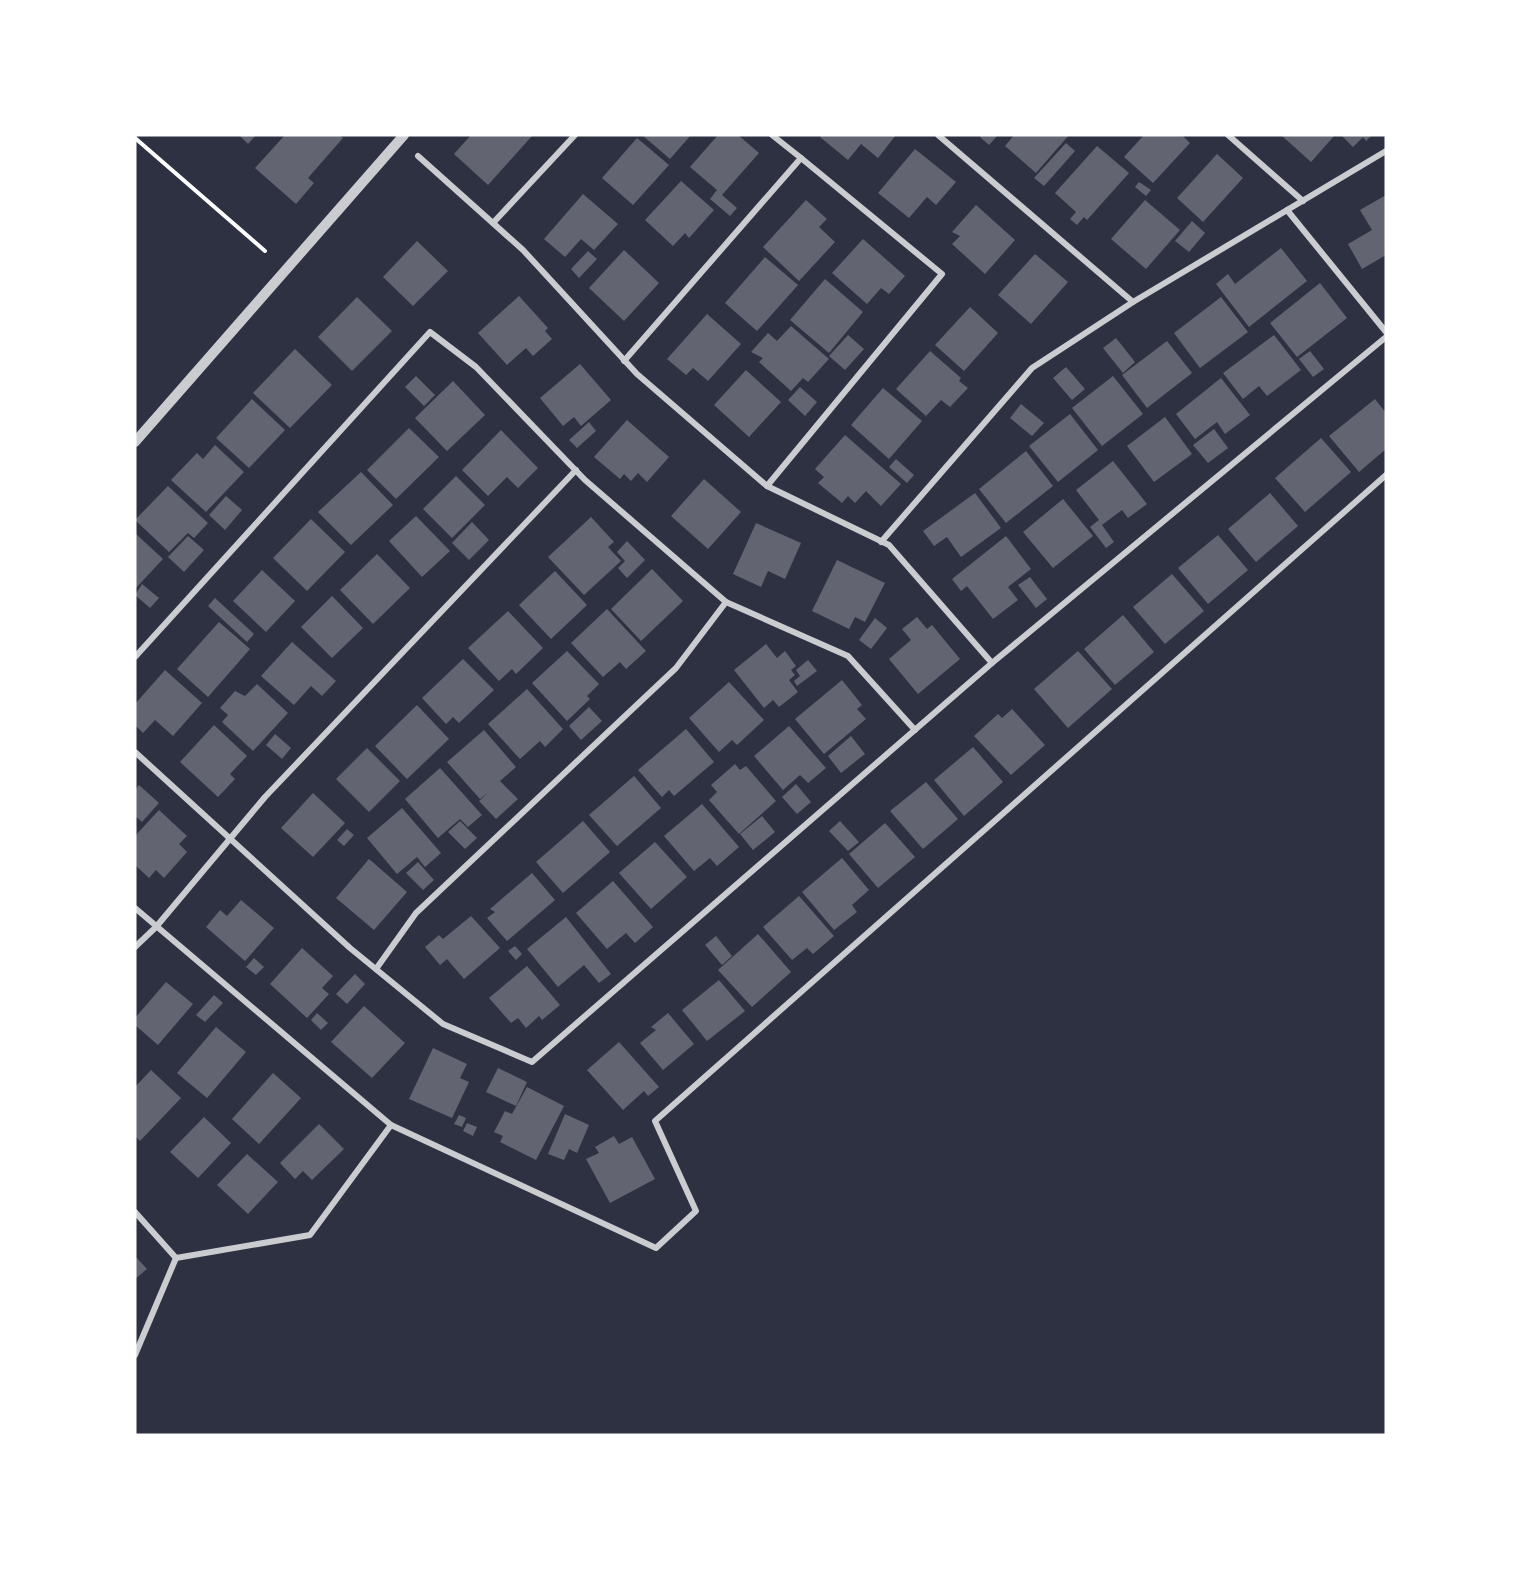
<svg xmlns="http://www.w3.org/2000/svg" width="1521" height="1570" font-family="Barlow,sans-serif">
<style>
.building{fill:#626471}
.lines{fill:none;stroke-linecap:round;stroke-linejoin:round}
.path{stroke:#fff;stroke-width:4}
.minor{stroke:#caccd0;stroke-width:6}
.tertiary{stroke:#caccd0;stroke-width:10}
</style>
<rect width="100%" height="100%" fill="#2d3142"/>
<g class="building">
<path d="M239,135h17l-8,9z"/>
<path d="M285,135h54l4,3 -35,40 6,5 -18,21 -41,-36z"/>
<path d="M471,135h60l1,1 -44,49 -34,-31z"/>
<path d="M642,135h49l-21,24z"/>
<path d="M718,135h20l21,18 -37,42 15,13 -7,8 -20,-17 7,-9 -27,-23z"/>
<path d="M822,135h74l-18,23 -17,-14 -13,16 -28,-23z"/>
<path d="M982,135h16l-9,10 -9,-8z"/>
<path d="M1014,135h55l-33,38 -31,-27z"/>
<path d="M1144,135h38l8,8 -37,40 -29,-26z"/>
<path d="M1281,135h54l-24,27z"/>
<path d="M1341,135h31l-6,6 -3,-4 -10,10z"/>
<path d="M637,138l32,27 -36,40 -31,-27z"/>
<path d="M1066,143l9,8 -31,35 -10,-8z"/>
<path d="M1097,146l32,27 -42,47 -3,-3 -7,8 -7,-6 6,-7 -21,-19z"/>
<path d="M915,149l41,33 -20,23 -9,-8 -18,21 -31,-25z"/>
<path d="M1217,154l26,24 -40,44 -26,-24z"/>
<path d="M681,181l33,29 -25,28 -4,-5 -12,13 -28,-26z"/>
<path d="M1139,182l12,8 -5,6 -11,-9z"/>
<path d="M583,194l35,30 -24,26 -13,-11 -16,18 -21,-18z"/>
<path d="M1386,195v60l-24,14 -14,-25 24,-14 -12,-20z"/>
<path d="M806,200l21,19 -8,8 16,15 -36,39 -36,-34z"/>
<path d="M1145,200l35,30 -34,39 -35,-30z"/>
<path d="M976,205l39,35 -30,34 -33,-30 8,-8 -8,-4z"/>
<path d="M1192,221l13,12 -16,19 -14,-11z"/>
<path d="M863,239l42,37 -16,18 -8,-6 -14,16 -35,-31z"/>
<path d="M417,241l31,30 -35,35 -30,-29z"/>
<path d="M1281,248l26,33 -58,46 -33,-43 12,-10 7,10z"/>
<path d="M624,250l35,33 -35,38 -35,-33z"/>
<path d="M588,251l9,8 -18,19 -8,-9z"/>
<path d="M1035,254l33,28 -37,42 -33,-29z"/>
<path d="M765,257l33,28 -41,46 -32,-28z"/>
<path d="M825,279l38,33 -34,41 -39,-33z"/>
<path d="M1320,283l27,35 -50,39 -27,-34z"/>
<path d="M519,296l29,32 -3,3 7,8 -19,17 -7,-8 -19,17 -29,-32z"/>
<path d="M357,297l35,34 -40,40 -34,-34z"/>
<path d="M1221,297l27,35 -48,36 -26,-35z"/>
<path d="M970,307l28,26 -34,38 -29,-26z"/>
<path d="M707,314l34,30 -33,37 -15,-13 -7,7 -19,-16z"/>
<path d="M791,326l38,33 -21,23 -5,-4 -12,13 -32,-29 4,-4 -12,-6 17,-19 9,8z"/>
<path d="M848,335l16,14 -19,21 -16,-14z"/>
<path d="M1274,335l27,35 -34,26 -8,-10 -16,13 -20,-26z"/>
<path d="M1116,338l19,24 -12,11 -20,-25z"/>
<path d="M1167,341l25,32 -45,35 -25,-33z"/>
<path d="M295,349l37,36 -42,43 -37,-35z"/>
<path d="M930,351l31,27 -2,3 9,7 -18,19 -9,-7 -15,16 -30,-27z"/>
<path d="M1310,351l14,18 -11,8 -14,-18z"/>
<path d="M580,364l31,36 -30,26 -7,-9 -11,9 -23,-28z"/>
<path d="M1066,367l19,22 -13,11 -19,-22z"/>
<path d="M746,370l35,32 -32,35 -35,-32z"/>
<path d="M416,376l19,19 -11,11 -19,-19z"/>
<path d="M1113,376l30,38 -41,32 -30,-38z"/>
<path d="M1221,378l29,37 -25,19 -8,-12 -22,17 -19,-25z"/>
<path d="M453,381l32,34 -38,36 -32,-33z"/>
<path d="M800,387l17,15 -12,14 -17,-16z"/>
<path d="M883,388l39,33 -33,38 -38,-34z"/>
<path d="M252,399l33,31 -36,38 -33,-30z"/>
<path d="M1375,399l11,14v36l-27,23 -30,-36z"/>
<path d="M1021,404l23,19 -12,13 -22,-18z"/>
<path d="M1070,414l28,36 -40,32 -29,-36z"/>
<path d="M1165,417l27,37 -38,28 -27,-36z"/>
<path d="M627,420l42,37 -22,25 -9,-9 -7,8 -7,-7 -4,5 -26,-22z"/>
<path d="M589,422l7,9 -19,17 -8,-8z"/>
<path d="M409,428l30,29 -43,42 -29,-29z"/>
<path d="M1214,429l14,19 -20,15 -15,-18z"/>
<path d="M501,430l37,38 -20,20 -11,-11 -19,19 -26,-26z"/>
<path d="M845,435l56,49 -20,22 -15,-15 -11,12 -7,-7 -6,7 -24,-20 6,-6 -9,-8z"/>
<path d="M1321,438l30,34 -46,40 -30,-34z"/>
<path d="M215,445l29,27 -38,40 -35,-32 26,-27 6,6z"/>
<path d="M1026,451l27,35 -47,37 -27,-34z"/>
<path d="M896,459l18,16 -7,8 -18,-16z"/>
<path d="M1113,461l34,43 -19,14 -6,-8 -20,15 12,17 -8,6 -16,-21 9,-7 -23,-30z"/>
<path d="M361,472l32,33 -42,40 -33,-33z"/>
<path d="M456,476l29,29 -33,33 -29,-29z"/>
<path d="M704,479l37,33 -33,37 -37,-33z"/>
<path d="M168,486l40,37 -14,15 -6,-5 -19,19 -34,-32z"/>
<path d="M975,493l26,35 -40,29 -14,-20 -13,9 -11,-15z"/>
<path d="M1270,493l28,33 -42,36 -28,-33z"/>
<path d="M226,496l16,14 -17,20 -16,-15z"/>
<path d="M1063,499l30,37 -40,32 -30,-36z"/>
<path d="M416,516l34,35 -28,26 -33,-36z"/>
<path d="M591,517l23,25 -6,5 13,14 -37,34 -36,-38z"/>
<path d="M311,519l34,33 -38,39 -34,-33z"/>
<path d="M472,522l17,18 -20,20 -17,-17z"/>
<path d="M756,523l45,20 -16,36 -17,-8 -7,16 -28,-13z"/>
<path d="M135,533l28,26 -28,30z"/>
<path d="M1218,535l30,35 -40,34 -30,-36z"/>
<path d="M188,536l16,14 -20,22 -16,-15z"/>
<path d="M1006,536l25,33 -23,18 10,13 -25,19 -26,-33 -6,5 -9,-12z"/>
<path d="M627,541l18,19 -18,18 -9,-10 7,-7 -8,-9z"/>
<path d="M377,554l33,34 -37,36 -33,-34z"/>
<path d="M837,560l48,23 -20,39 -10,-5 -6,12 -37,-18z"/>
<path d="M652,569l31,32 -42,40 -30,-32z"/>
<path d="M262,570l33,31 -29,31 -33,-31z"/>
<path d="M555,571l32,34 -36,34 -32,-34z"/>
<path d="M1172,574l32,37 -39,33 -32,-37z"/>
<path d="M1030,577l17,22 -11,9 -18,-23z"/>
<path d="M142,584l17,14 -9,10 -15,-13z"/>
<path d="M332,596l31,32 -31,30 -31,-31z"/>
<path d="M215,598l39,36 -7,8 -39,-36z"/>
<path d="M607,609l39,42 -20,18 -6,-7 -17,15 -32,-34z"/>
<path d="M508,611l35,37 -27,26 -4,-5 -13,12 -31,-33z"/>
<path d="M1123,615l31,37 -39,33 -31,-36z"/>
<path d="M917,617l10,12 5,-4 28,34 -42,35 -29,-35 22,-19 -9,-11z"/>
<path d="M875,618l12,10 -16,21 -12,-9z"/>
<path d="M219,622l31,27 -42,48 -31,-28z"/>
<path d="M292,642l44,39 -14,15 -11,-10 -17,19 -33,-29z"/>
<path d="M766,644l11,14 8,-7 11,15 -5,4 4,5 -6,5 9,12 -19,15 -6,-7 -9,8 -30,-38z"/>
<path d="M567,651l32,33 -12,12 3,3 -23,22 -35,-38z"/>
<path d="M1078,651l34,38 -44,39 -34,-39z"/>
<path d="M463,659l31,31 -35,33 -6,-6 -7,7 -24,-26z"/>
<path d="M808,660l9,11 -20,15 -3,-5 6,-5 -4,-6z"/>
<path d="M165,670l37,33 -29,33 -18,-16 -12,13 -8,-8v-21z"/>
<path d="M842,680l20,25 -5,4 9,10 -42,35 -29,-35z"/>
<path d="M729,682l35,38 -27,25 -5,-5 -13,12 -30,-34z"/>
<path d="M257,684l31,29 -35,38 -31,-29 6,-7 -8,-7 15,-17 10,5z"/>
<path d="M527,689l36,40 -18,18 -5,-6 -20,18 -32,-35z"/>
<path d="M417,705l32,34 -42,40 -32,-33z"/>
<path d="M589,707l13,14 -21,19 -12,-14z"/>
<path d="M1012,709l33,36 -34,30 -37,-39 24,-22 4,4z"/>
<path d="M214,725l33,31 -17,18 5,5 -17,18 -38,-35z"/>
<path d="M789,726l37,42 -18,15 -8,-8 -17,15 -29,-34z"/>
<path d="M686,729l28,33 -40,34 -5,-6 -7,7 -24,-27z"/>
<path d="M484,730l32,37 -16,14 18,18 -22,20 -17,-18 9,-8 -8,6 -33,-37z"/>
<path d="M275,734l16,14 -9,11 -16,-14z"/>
<path d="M851,736l14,18 -24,19 -13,-17z"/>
<path d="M973,747l30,35 -39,34 -30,-36z"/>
<path d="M367,748l33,33 -31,31 -33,-33z"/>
<path d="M735,764l5,6 6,-4 30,35 -37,33 -30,-34 8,-8 -6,-7z"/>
<path d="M440,768l42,47 -14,12 -8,-8 -22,19 -33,-39z"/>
<path d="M634,776l27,32 -44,38 -28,-31z"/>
<path d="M926,782l32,37 -35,30 -33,-38z"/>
<path d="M796,784l15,18 -14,12 -15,-17z"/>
<path d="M139,785l20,18 -17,19 -7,-6v-26z"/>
<path d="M313,793l32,30 -32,34 -32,-29z"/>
<path d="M702,804l37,43 -22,19 -7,-8 -16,13 -30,-35z"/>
<path d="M402,808l39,45 -16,14 -8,-10 -20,17 -30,-36z"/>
<path d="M159,810l28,26 -8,8 8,8 -23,26 -8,-8 -7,8 -14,-13v-29z"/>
<path d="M762,816l13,16 -22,18 -13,-16z"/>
<path d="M460,821l17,17 -12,11 -17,-17z"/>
<path d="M583,821l27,31 -47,41 -27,-31z"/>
<path d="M840,821l19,21 -11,9 -19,-20z"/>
<path d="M885,823l30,34 -37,31 -29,-34z"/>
<path d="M347,829l7,6 -10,11 -7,-6z"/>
<path d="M655,842l32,35 -36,32 -32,-36z"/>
<path d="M842,858l27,32 -17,15 5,7 -23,18 -32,-38z"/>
<path d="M369,859l38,33 -33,38 -38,-32z"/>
<path d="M418,862l16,18 -11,10 -17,-17z"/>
<path d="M532,873l23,27 -48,41 -20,-23 8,-6 -5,-3z"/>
<path d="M613,881l40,46 -18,16 -9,-10 -19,16 -31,-36z"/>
<path d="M799,896l35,40 -21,18 -6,-6 -15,12 -29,-33z"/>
<path d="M241,900l33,28 -29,33 -39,-34 14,-17 7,6z"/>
<path d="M471,916l29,32 -36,31 -17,-20 -7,6 -15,-18 14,-12 4,4z"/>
<path d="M566,917l45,57 -12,9 -15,-18 -26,22 -31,-38z"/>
<path d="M758,934l33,38 -39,35 -34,-37z"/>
<path d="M716,936l16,20 -10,9 -17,-20z"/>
<path d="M515,946l7,8 -6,6 -8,-9z"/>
<path d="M302,948l31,28 -11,12 7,6 -22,24 -37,-34z"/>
<path d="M254,958l10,9 -8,8 -10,-8z"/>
<path d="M527,966l33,39 -18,15 -3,-4 -13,12 -8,-10 -7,5 -22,-25z"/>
<path d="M355,974l10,10 -18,20 -11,-10z"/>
<path d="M719,980l26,31 -38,30 -25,-31z"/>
<path d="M166,982l27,22 -35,41 -23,-20v-7z"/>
<path d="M214,995l9,8 -18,19 -9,-7z"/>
<path d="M364,1006l41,37 -33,35 -41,-36z"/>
<path d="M317,1013l11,10 -7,7 -10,-10z"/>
<path d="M668,1013l26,31 -31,26 -23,-27 16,-13 -5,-3z"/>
<path d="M216,1027l30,25 -39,46 -30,-25z"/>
<path d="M619,1042l40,45 -11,9 -4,-5 -21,19 -36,-40z"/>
<path d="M433,1048l34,16 -7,14 9,4 -17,36 -43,-19z"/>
<path d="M498,1068l29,14 -11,24 -30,-14z"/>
<path d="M151,1070l30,28 -41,43 -5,-5v-49z"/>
<path d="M273,1073l28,25 -42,46 -27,-25z"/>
<path d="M527,1087l37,19 -28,54 -36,-18 3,-6 -9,-4 11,-21 7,3z"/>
<path d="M565,1114l24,11 -12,28 -8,-4 -5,11 -16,-6z"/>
<path d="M459,1115l7,3 -4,9 -8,-3z"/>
<path d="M204,1117l27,26 -33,35 -28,-26z"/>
<path d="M467,1123l10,4 -4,9 -10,-5z"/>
<path d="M319,1124l25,25 -32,31 -9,-9 -8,8 -15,-16z"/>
<path d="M614,1136l5,8 13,-7 23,42 -45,24 -24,-44 13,-6 -4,-6z"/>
<path d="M247,1154l31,28 -30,32 -31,-29z"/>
<path d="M135,1256l12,13 -12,10z"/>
</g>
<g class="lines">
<path class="path" d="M135,138l130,113"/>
<g class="minor">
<path d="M938,135l195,167 253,-151"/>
<path d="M1228,135l75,66"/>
<path d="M418,156l105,94 114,124 130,112 122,59 103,118"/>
<path d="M1287,210l99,122"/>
<path d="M493,223l82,-88"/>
<path d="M624,361l177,-203 -29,-23"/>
<path d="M767,486l175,-212 -141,-116"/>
<path d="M881,542l151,-174 101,-66"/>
<path d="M135,657l295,-325 46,35 109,113 141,122 122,54 67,74"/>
<path d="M135,752l215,196 93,76 89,38 460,-399 394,-326"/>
<path d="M135,908l256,217 265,123 40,-37 -41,-90 731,-646"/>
<path d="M135,947l21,-20 109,-130 311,-327"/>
<path d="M376,969l40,-56 260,-245 50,-66"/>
<path d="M135,1212l41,46"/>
<path d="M135,1355l41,-97 134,-23 81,-110"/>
</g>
<path class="tertiary" d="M135,442l269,-307"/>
</g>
<rect width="1521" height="1570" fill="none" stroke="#ffffff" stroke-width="273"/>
</svg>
